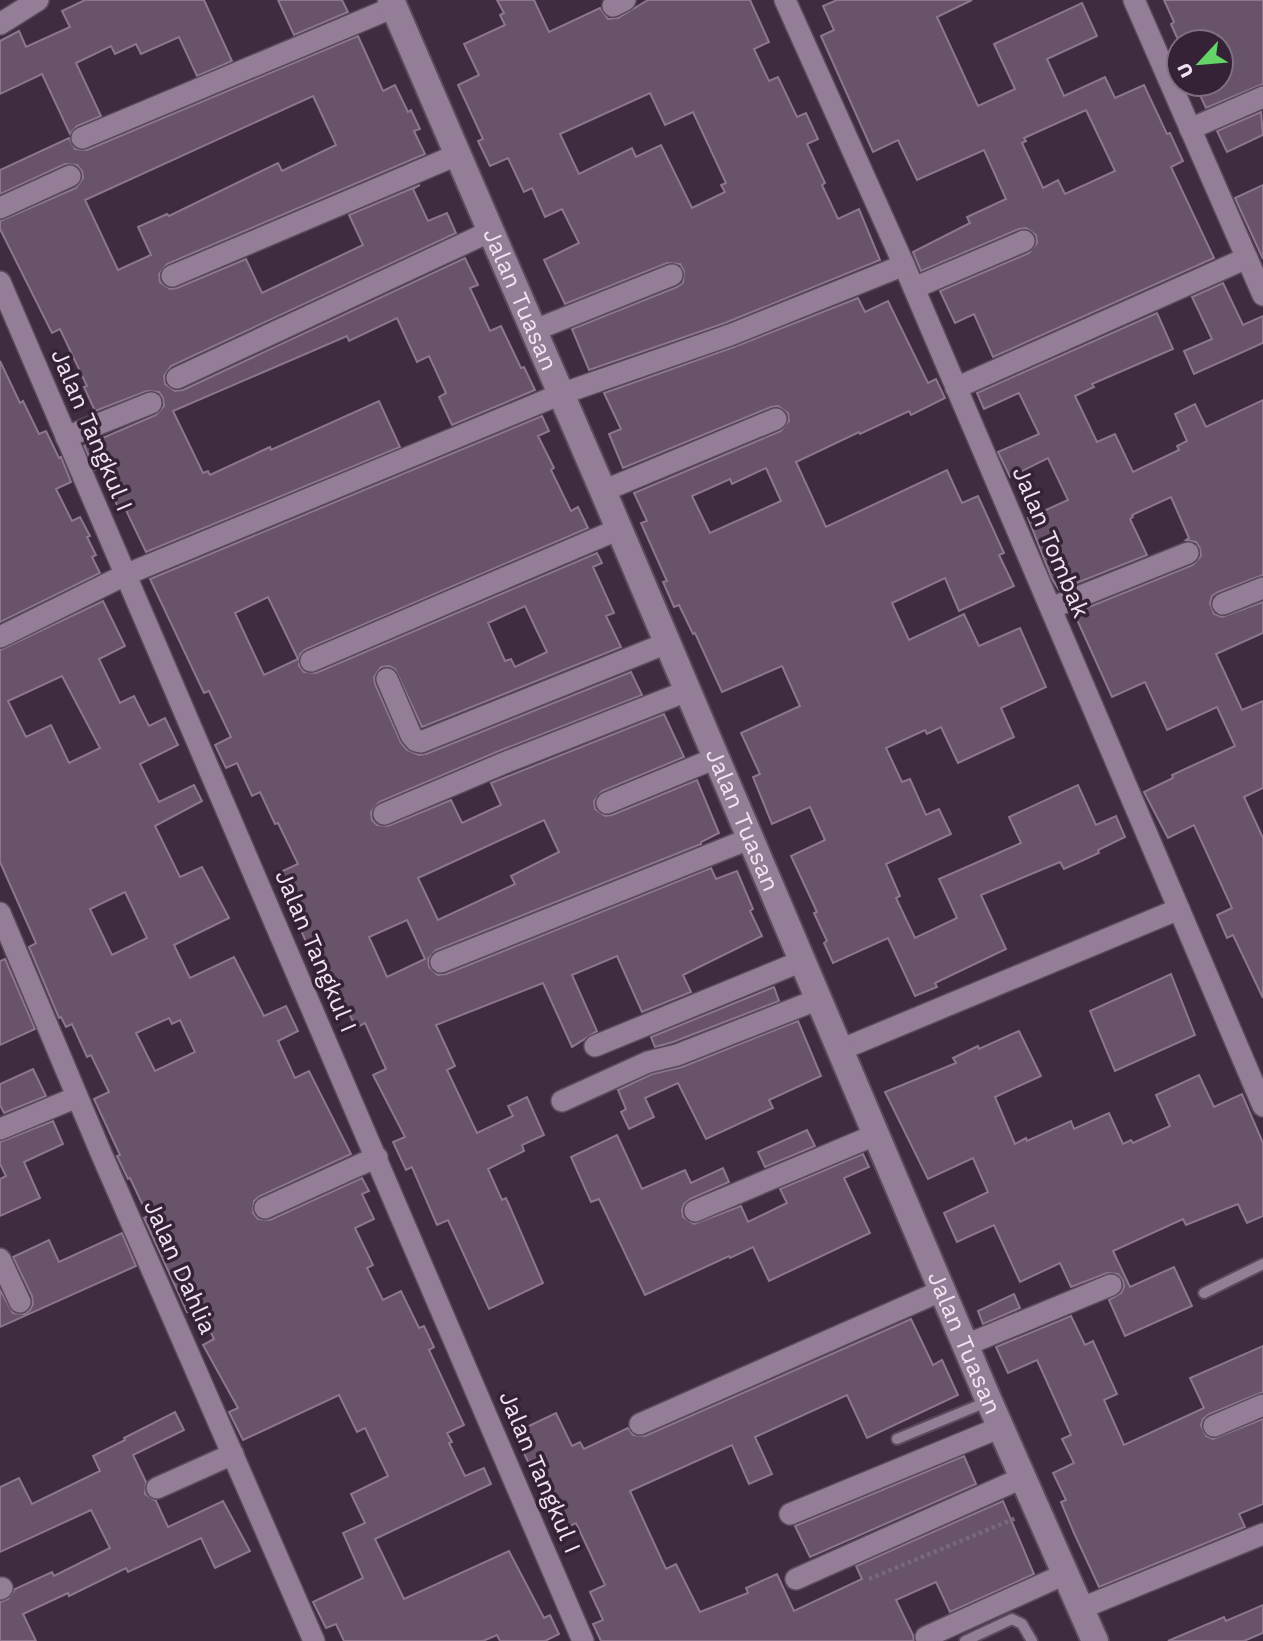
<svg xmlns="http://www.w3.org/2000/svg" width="1263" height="1641" font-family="'Work Sans',sans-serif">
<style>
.building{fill:#69536a;stroke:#8d768e;stroke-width:2;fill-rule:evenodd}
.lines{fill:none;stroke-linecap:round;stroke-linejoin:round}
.service-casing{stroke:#5b4a5b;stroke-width:14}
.minor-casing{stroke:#5b4a5b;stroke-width:24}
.tertiary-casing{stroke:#5b4a5b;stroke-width:30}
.path{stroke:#79687b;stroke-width:4.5;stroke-dasharray:3.5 3.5;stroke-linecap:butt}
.service{stroke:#947d96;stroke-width:10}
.minor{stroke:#947d96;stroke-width:21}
.tertiary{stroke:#947d96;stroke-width:26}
.labels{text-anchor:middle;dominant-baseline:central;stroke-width:7;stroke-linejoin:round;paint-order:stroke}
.street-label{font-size:24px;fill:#f0e3f0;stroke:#352236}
</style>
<rect width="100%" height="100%" fill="#3f2c41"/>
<g class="building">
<path d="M85,0h119l28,61 -35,15 -18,-39 -38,17 -5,-10 -21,10 -4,-8 -35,17 25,53 -24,10 -7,8 -28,-60 -42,20v-53l19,-10 7,16 44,-20 -8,-16z"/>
<path d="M278,0h64l6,12 -54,23z"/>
<path d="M497,0h37l15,32 51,-24 8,11 10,-1 30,-18h102l19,42 -15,7 15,32 9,-4 19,40 9,-4 12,26 -11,5 18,39 -3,2 16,34 21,-10 21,51 -155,63 -136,47 -17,-41 105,-42 6,-4 1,-12 -4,-7 -13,-1 -102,41 -21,-44 35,-17 -17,-34 -17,8 -13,-29 -8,4 -16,-34 -18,8 -12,-25 5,-2 -25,-54 21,-10 -15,-31 41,-19 -5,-10 4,-2zM650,93l15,32 28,-13 33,71 -5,2 4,7 -33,16 -31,-63 -25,12 -4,-9 -53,26 -19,-40z"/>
<path d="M837,0h135l-35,17 41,89 37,-17 -21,-45 88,-41 15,33 -50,23 17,37 41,-19 10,21 29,-13 23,49 3,-1 13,28 -12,6 43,91 -221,99 -19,-43 -19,9 -15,-32 89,-38 8,-10 -1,-8 -10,-7 -7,1 -98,42 -8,-19 57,-29 -3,-6 39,-18 -22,-49 -67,30 -19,-40 -25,12 -52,-116 13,-6 -11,-24zM1086,110l29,61 -50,23 -7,-14 -15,8 -21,-45 4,-2 -2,-3z"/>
<path d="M1164,0h99v84l-57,24 -9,-19 11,-5h13v-42h-42l-8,-18 3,-2z"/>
<path d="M358,36l25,55 12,-6 13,27 3,-2 9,19 -6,2 11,23 -258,110 -8,10 1,8 10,7 7,-1 69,-29 16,34 101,-48 -14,-30 71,-30 -7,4 15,32 19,-8 9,20 -285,133 -7,10 1,8 10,7 8,-1 282,-132 13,27 -8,3 20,43 11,-5 20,42 3,-1 11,23 -83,35 -13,-28 7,-4 -17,-37 -12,6 -20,-44 -48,23 -2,-5 -174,75 30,62 5,-2 2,4 60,-28 1,3 108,-49 21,46 -254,105 -23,-48 -5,3 -18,-39 -5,2 -11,-24 72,-31 8,-9 -1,-8 -4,-6 -12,-1 -52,20 -11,-24 3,-1 -27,-57 -8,4 -52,-104v-8l76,-33 7,-10 -1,-7 -5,-6 -12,-1 -65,30v-24l69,-32 6,11 12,1zM313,96l23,49 -54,26 -4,-8 -109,53 -2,-2 -29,13 13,28 -33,15 -33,-70z"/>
<path d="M1261,112l2,23 -36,17 -10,-21z"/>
<path d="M1263,185v74l-28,-61z"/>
<path d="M1223,283l20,42 20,-9v27l-69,31 -10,-23 28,-12 -20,-42z"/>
<path d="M858,298l7,14 23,-11 40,82 8,-4 9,19 -34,17 -2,-4 -49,23 -1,-2 -63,30 30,65 121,-57 15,33 16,-7 26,57 -5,2 15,31 -55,25 -14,-33 -53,25 17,37 55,-26 15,32 41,-18 26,59 -45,21 13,29 -56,26 -17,-36 -14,7 -2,-4 -39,18 16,34 8,-3 16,36 13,-6 12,25 -65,30 14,32 -4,2 19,40 42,-20 -18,-39 82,-36 -12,-26 69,-32 18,40 20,-9 9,21 -27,13 1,3 -35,16 -4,-7 -79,33 25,54 -71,34 2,4 -22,9 -27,-58 -55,25 -9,-20 3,-2 -13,-28 3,-1 -26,-56 34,-16 -15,-33 -38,17 -19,-47 7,-3 -19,-41 59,-27 -18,-40 -60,26 -27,-59 -2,1 -14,-29 -5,2 -11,-25 4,-1 -26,-58 6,-2 -13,-28 147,-62 8,-10 -1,-8 -10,-7 -7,1 -148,61 -14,-34 12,-5 -17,-36 130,-46zM766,468l15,33 -71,32 -18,-37 38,-17 2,5z"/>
<path d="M1157,313l16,36 -81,35 2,3 -19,9 22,46 18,-8 18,38 46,-22 -2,-4 10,-5 -12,-27 20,-10 11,23 57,-27v175l-45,17 -6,4 -2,7 4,11 8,3 41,-15v31l-47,21 26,56 21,-9v87l-19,9 19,41v160l-30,-63 -6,3 -10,-23 15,-7 -38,-83 -26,13 -24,-46 29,-14 -1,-3 63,-29 -18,-39 -50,23 -22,-48 -33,15 -38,-84 119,-48 8,-9 -1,-8 -4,-6 -10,-2 3,-2 -18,-41 -39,18 1,2 -3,2 17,36 -88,35 -7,-11 -24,-61 40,-18 -20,-42 -38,19 -12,-25 41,-18 -20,-41 -35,16 -7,-16z"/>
<path d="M0,361l20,42 3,-2 16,33 7,-3 13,27 2,-1 10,25 -15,7 16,32 8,-4 10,19 -3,1 9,18 -4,2 8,16 -100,49z"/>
<path d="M542,416l7,15 -11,5 16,32 -3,2 20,41 7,-4 10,21 -282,121 -6,5 -1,12 5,6 12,1 281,-120 5,10 -9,4 21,46 -8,3 15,31 -199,80 -27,-58 -6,-3 -8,1 -7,10 1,7 26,59 6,7 12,5 7,-1 205,-82 11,23 -143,56 -120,51 -8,10 1,8 5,5 11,1 63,-26 11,23 39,-18 -10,-22 173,-69 20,43 -82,34 -8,10 1,8 10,7 7,-1 85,-35 22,53 -18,9v2l-265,106 -8,9 1,8 9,8 8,-1 265,-106 5,11 21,-8 16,38 -3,2 12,25 -79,39 8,17 -49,20 -25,-56 -45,19 25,56 -25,16 -29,-64 -107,42 19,41 -8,4 30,63 36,-17 -5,-10 19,-9 17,38 -22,10 2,6 -36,18 14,31 4,-2 37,85 -54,26 -41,-89 -11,5 -25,-58 -6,3 -13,-28 12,-5 -32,-62 13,-6 -21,-46 -9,5 -33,-69 -8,3 -39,-88 22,-10 -20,-41 -3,1 -15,-32 -8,4 -15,-33 -11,5 -11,-23 16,-8 -22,-46 -5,2 -54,-114zM268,597l30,62 -34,16 -29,-62zM525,606l22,46 -32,15 -4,-8 -6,2 -17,-38zM544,820l15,32 -48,24 4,8 -77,36 -20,-42zM407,920l18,39 -38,18 -18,-40z"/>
<path d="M103,601l22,45 -26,13 21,44 14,-7 15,30 16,-8 13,27 -38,19 19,38 35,-17 8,16 -47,25 25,51 22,-10 27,51 -55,27 16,33 44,-21 30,59 22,-10 12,25 -20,10 17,37 14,-7 42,83 -91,42 -6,5 -1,12 5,6 12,1 92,-42 7,13 -7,3 12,25 -19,9 18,37 -6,3 16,32 18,-9 18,37 5,-2 10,21 -5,3 35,75 -17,8 5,9 -3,1 16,33 19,-8 7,16 -116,55 29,60 105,-48 35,67 6,-3 9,19 -14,7h-45l-3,-6 -14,6h-139l-8,-17 -10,4 -13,-26 50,-24 -20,-45 22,-10 -14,-29 37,-18 -23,-48 -8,4 -18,-37 -96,45 -14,-28 9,-4 -35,-63 11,-6 -16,-33 -11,6 -43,-94 4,-2 -18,-38 -2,1 -11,-23 3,-1 -26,-56 15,-7 -18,-37 -4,2 -15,-33 -6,3 -5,-10 -2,1 -30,-71 7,-4 -36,-81v-212zM62,676l38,72 -31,15 -18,-38 -25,12 -18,-36zM125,892l22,46 -35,17 -22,-46zM169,1018l3,6 8,-4 15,32 -40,19 -19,-38z"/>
<path d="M5,959l30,70 -35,16v-84z"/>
<path d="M1171,974l24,61 -80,36 -25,-60z"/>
<path d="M774,987l5,14 -106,41 -18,5 -4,-10z"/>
<path d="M798,1021l23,55 -52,24 4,8 -67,31 -28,-56 -33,15 9,19 -25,12 -8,-17 5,-3 -8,-19 34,-16 30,-7z"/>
<path d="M1019,1031l22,45 -46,21 20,47 11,-6 1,3 44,-20 3,8 35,-16 14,31 8,-4 2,3 37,-17 -14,-31 43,-20 15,32 28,-13 21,49v73l-16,7 -9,-19 -52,21 -3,-6 -70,32 17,36 44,-20 18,39 -67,30 -16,-36 12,-7 3,-6 -1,-6 -5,-7 -11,-1 -36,14 -11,-24 -40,19 -26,-57 -37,17 -13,-29 44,-21 -15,-34 -45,21 -43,-87 71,-29 -3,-5 25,-12 1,3z"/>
<path d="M33,1069l13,27 -42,17 -4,-8v-21z"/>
<path d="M53,1121l10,23 -39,18 16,36 -40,18v-37l6,-3 -6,-12v-22z"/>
<path d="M807,1130l8,16 -50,21 -7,-15z"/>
<path d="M617,1135l25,54 43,-19 6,13 32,-15 6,14 -39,17 -6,5 -2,6 1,7 11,7 47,-18 7,16 39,-19 -7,-14 83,-35 6,13 -25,11 26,55 -101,48 -16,-34 -23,11 -1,-2 -84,39 -46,-96 -8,3 -20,-45z"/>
<path d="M122,1233l14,33 -136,61v-37l13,23 12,1 5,-4 3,-6 -1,-8 -19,-39 36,-17 10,22z"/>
<path d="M1014,1294l6,14 -37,16 -5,-13z"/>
<path d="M1071,1316l14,29 8,-4 24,53 -13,6 20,45 80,-37 -14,-30 73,-32v46l-54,22 -6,5 -2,6 5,11 7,3 50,-20v85l-24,10 6,13 -146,60 -25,-54 -13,-31 5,-2 -13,-27 21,-10 -12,-24 9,-4 -34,-75 -29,13 -12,-26z"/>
<path d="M911,1319l22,46 9,-5 16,35 -91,43 -20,-43 -92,42 17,37 -23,10 -17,-39 -102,46 36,78 10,-5 24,48 48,-19 -2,-5 31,-14 17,37 68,-32 -6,-13 147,-65 31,73 -84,38 -14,-30 -40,18 17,35 1,6h-313l-8,-17 10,-4 -13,-28 15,-7 -29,-62 -11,5 -17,-34 -3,2 -31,-63 42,-20 16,33 8,-4 4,7 44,-21 5,7 12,1z"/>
<path d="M175,1412l9,18 -51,25 13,27 -1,12 11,7 12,26 55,-26 27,50 -35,17 -14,-30 -73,34 -2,-4 -57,28 -1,-3 -45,21 13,27h-36v-39l8,-3 7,-10 37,-17 2,4 56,-28 -19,-38 -91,42v-65l19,-9 13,26 68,-33 -7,-15 32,-16 -1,-2z"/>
<path d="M964,1456l12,28 -166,73 -15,-31z"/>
<path d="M1263,1605v28l-19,8h-76l56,-24 2,4z"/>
</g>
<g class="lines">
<defs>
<g id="service">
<path d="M1204,1293l59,-29"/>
<path d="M897,1439l92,-38"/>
<path d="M965,1641l47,-22 10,5 10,17"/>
</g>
<g id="minor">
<path d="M785,0l119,265 359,841"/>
<path d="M1134,0l129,295"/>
<path d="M613,6l12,-6"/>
<path d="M0,24l38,-24"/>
<path d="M1190,129l73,-32"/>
<path d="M82,138l312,-131"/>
<path d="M0,208l70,-32"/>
<path d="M172,276l287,-122"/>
<path d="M0,282l583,1359"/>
<path d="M914,288l110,-47"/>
<path d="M535,330l137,-55"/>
<path d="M177,378l314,-147"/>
<path d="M956,388l291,-130"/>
<path d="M66,437l85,-34"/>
<path d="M603,491l173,-72"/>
<path d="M1223,604l40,-16"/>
<path d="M1051,608l137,-55"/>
<path d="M0,637l125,-62 436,-181 169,-59 174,-70"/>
<path d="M311,661l308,-132"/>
<path d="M387,679l24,56 5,6 5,1 246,-99"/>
<path d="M607,803l109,-45"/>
<path d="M384,814l120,-51 183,-72"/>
<path d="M0,913l101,240 213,488"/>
<path d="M441,962l308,-123"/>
<path d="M595,1046l207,-85"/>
<path d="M840,1050l339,-141"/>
<path d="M562,1101l86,-39 29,-7 142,-56"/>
<path d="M0,1129l77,-32"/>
<path d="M265,1208l112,-51"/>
<path d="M695,1211l180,-76"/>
<path d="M0,1259l20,43"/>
<path d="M966,1345l145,-60"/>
<path d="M640,1424l303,-134"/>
<path d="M1214,1426l49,-21"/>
<path d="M157,1488l76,-34"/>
<path d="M790,1514l211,-87"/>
<path d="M796,1579l226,-101"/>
<path d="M0,1589l2,-1"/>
<path d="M1082,1608l181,-74"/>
<path d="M926,1637l139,-63"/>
</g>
<g id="tertiary">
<path id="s1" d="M391,0l212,491 386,910 106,240"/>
</g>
</defs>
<use href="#service" class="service-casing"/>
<use href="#minor" class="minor-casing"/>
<use href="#tertiary" class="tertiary-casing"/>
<path class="path" d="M869,1579l147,-61"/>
<use href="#service" class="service"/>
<use href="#minor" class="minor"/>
<use href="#tertiary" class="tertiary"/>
</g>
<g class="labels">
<g class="street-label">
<text stroke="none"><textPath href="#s1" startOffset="326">Jalan Tuasan</textPath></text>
<text transform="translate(92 430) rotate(67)">Jalan Tangkul I</text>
<text transform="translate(1051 542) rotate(67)">Jalan Tombak</text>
<text stroke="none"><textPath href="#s1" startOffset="892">Jalan Tuasan</textPath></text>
<text transform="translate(316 951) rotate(67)">Jalan Tangkul I</text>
<text transform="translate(180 1267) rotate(66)">Jalan Dahlia</text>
<text stroke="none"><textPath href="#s1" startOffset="1460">Jalan Tuasan</textPath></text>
<text transform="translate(540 1472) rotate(67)">Jalan Tangkul I</text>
</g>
</g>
<g transform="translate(1200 63) rotate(244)"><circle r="33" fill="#352236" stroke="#806f80" stroke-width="2"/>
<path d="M0-5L12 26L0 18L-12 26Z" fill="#64d468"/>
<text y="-10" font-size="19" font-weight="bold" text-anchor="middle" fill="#f0e3f0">U</text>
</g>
</svg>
